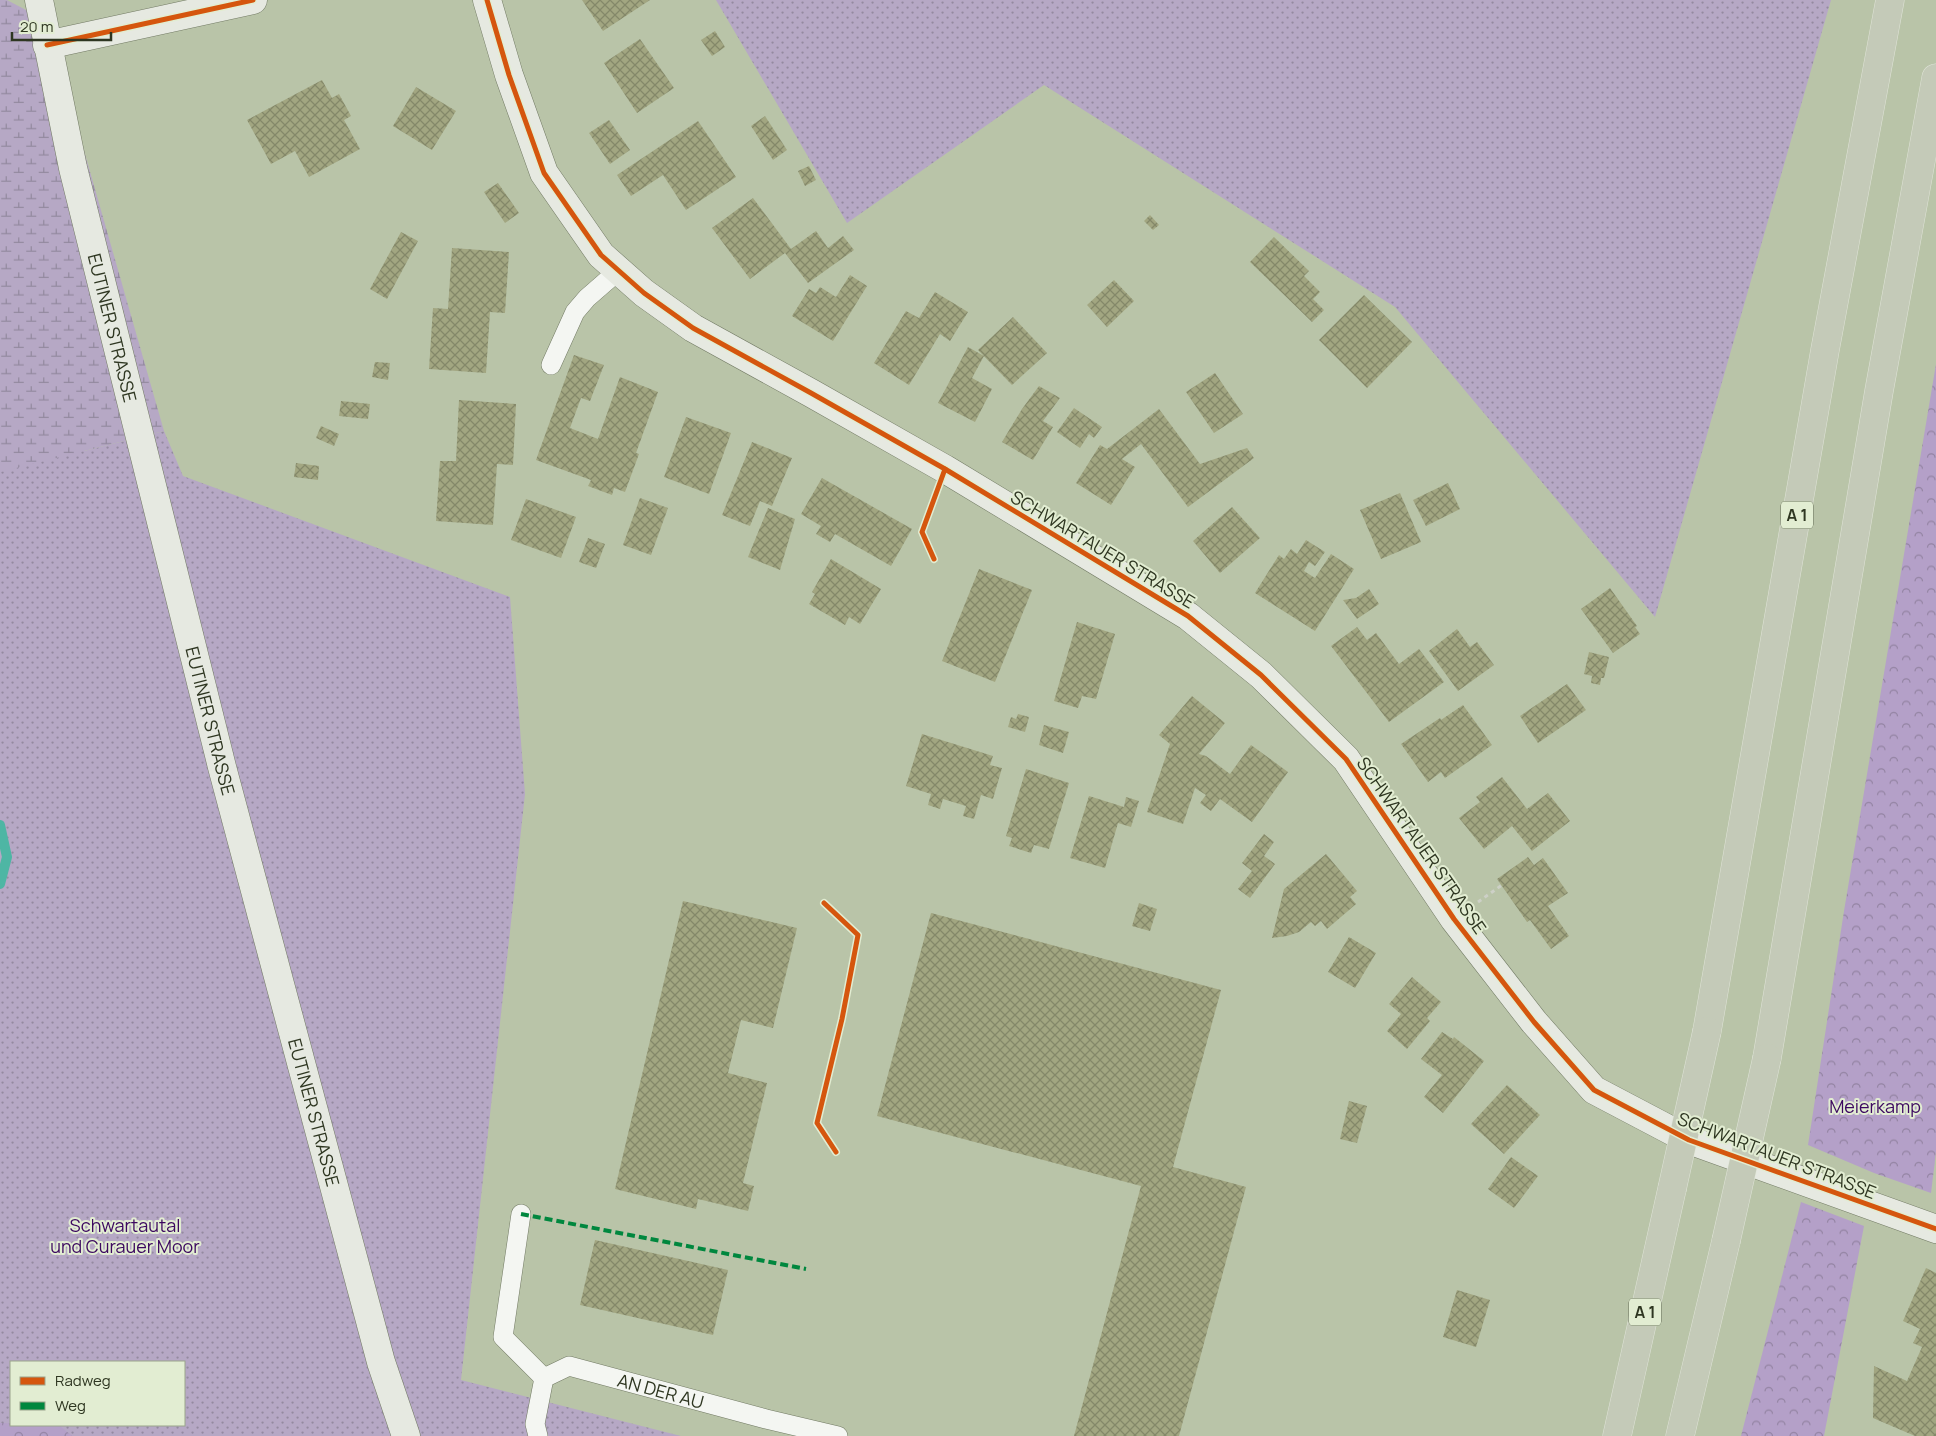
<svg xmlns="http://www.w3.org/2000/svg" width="1936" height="1436" font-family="Manrope,sans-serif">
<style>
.green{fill:url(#green-dots);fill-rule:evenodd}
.forest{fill:url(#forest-crowns)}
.wetland{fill:url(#wetland-marsh)}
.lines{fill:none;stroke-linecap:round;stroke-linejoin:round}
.stream{stroke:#4eb6a4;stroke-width:10}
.building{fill:url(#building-cross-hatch)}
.lane-casing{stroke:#727a64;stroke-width:20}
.secondary-casing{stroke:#727a64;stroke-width:29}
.highway-casing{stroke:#e0e4d8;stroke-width:29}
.path{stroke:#cdd0c7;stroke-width:3;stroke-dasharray:4 4;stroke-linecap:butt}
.lane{stroke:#f4f6f2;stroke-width:19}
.secondary{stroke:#e6e9e1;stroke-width:28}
.highway{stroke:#c4cab8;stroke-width:28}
.highway-bridge-casing{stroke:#e0e4d8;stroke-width:29;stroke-linecap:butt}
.highway-bridge{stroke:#c4cab8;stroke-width:28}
.quiet{stroke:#00873e;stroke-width:4;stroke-dasharray:8 4;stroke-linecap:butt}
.cycleway-casing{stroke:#e2edd2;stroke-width:8}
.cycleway{stroke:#d5560e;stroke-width:5}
.labels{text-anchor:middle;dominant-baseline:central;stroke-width:4;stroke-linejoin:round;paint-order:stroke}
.shield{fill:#e2edd2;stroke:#646d56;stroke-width:1}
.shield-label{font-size:16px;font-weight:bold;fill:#2e3621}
.street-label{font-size:18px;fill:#2e3621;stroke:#e2edd2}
.park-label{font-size:18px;fill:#3c0860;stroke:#e2edd2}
</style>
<defs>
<pattern id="green-dots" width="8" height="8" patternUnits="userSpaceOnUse" patternTransform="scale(1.25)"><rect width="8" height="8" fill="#b6a8c5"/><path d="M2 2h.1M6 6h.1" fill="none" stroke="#948aa0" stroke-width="1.8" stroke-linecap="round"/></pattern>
<pattern id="forest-crowns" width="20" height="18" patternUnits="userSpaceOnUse" patternTransform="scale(1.25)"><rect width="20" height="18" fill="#b4a0c8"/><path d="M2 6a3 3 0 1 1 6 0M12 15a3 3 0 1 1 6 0" fill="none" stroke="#9383a2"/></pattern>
<pattern id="wetland-marsh" width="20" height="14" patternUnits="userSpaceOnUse" patternTransform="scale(1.25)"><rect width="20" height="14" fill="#b6a8c5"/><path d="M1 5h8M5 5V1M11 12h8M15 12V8" fill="none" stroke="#948aa0"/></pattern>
<pattern id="building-cross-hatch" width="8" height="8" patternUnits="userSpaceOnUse" patternTransform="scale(1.25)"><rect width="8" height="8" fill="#a2a681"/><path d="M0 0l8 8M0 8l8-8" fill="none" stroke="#848869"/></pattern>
</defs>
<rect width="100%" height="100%" fill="#b9c4a8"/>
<g class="green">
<path d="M716,0h1115l-176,617 -260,-310 -351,-222 -197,138z"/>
<path d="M0,158l84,293 80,-20 19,45 327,121 15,197 -64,586 220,56h-681zM11,1362h173v63h-173z"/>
</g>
<g class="forest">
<path d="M1936,364v788l-5,41 -57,-20 -66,-28 36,-234z"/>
<path d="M1801,1202l63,24 -40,210h-83z"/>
<path d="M0,1423l59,2 13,11h-72z"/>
</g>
<path class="wetland" d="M0,0h7l40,21 117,410 -164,41z"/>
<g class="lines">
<path class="stream" d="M0,825l7,32 -7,27"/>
</g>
<g class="building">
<path d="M582,0h68l-47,31z"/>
<path d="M715,31l10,16 -13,9 -11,-16z"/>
<path d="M640,39l34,49 -37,25 -33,-50z"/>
<path d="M322,80l10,18 7,-4 12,22 -7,4 16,29 -51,28 -14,-26 -24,13 -24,-44z"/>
<path d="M416,87l40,24 -24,39 -39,-24z"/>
<path d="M765,116l22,34 -14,10 -22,-34z"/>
<path d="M609,120l21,30 -20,14 -21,-31z"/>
<path d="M698,121l38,56 -50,33 -23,-35 -32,21 -14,-21z"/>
<path d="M809,166l7,14 -11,6 -7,-15z"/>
<path d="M498,183l21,30 -14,10 -21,-31z"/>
<path d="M753,198l38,51 25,-18 12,17 15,-12 11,14 -46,33 -23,-30 -35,26 -38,-51z"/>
<path d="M1150,215l9,10 -6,5 -9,-9z"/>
<path d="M401,232l17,9 -31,58 -17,-10z"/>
<path d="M1274,237l35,34 -5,5 16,16 -7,7 11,11 -12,12 -62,-60z"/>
<path d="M452,248l57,4 -4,61 -15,-1 -4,61 -57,-4 4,-61 15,1z"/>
<path d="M850,275l17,11 -34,55 -41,-25 17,-27 7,4 4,-6 16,10z"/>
<path d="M1114,280l20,21 -27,26 -20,-22z"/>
<path d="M935,292l33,20 -18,29 -10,-7 -31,51 -35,-22 32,-52 13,7z"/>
<path d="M1364,295l48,47 -45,46 -48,-48z"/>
<path d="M1013,317l34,36 -35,32 -34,-35z"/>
<path d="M968,347l16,9 -12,22 20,11 -17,33 -37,-19z"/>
<path d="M574,355l30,10 -14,36 -9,-3 -11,30 28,11 22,-62 38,15 -22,61 3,1 -14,38 -11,-4 -2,7 -24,-9 3,-6 -55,-20z"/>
<path d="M375,362l15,1 -2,17 -16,-3z"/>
<path d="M1215,373l28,41 -29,19 -28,-41z"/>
<path d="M1039,386l21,12 -17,23 10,6 -20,33 -31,-18 20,-33z"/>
<path d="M459,400l57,4 -3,61 -16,-1 -4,61 -57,-4 4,-60h16z"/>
<path d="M341,401l29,3 -2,15 -29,-3z"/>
<path d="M1074,408l28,19 -8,11 -5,-4 -9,14 -23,-16z"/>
<path d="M1159,409l41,55 47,-16 7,10 -66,49 -47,-63 -19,15 13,8 -24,38 -35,-22 24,-38 7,4z"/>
<path d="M686,417l45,16 -22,61 -45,-17z"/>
<path d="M321,426l18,8 -5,12 -18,-8z"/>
<path d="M752,442l40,16 -20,48 -12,-5 -10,25 -28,-11z"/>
<path d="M296,463l23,3 -1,14 -24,-3z"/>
<path d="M822,478l90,51 -21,37 -56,-32 -5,8 -14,-8 5,-8 -20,-12z"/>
<path d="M1448,483l12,26 -34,17 -13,-26z"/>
<path d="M1400,493l21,49 -40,17 -21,-49z"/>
<path d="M640,498l28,10 -17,47 -28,-10z"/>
<path d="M526,499l50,18 -15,41 -50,-18z"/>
<path d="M1232,507l28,31 -40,35 -27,-32z"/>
<path d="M768,508l27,11 -15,51 -32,-13z"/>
<path d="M588,538l17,6 -9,24 -17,-6z"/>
<path d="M1306,540l19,12 -10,14 -6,-4 -5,9 11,7 16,-24 23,15 -39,62 -60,-38 24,-38 5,4 7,-10 6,5z"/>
<path d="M831,559l50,30 -21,35 -11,-7 -4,8 -36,-21 6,-10 -3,-2z"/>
<path d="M979,569l53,21 -37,92 -53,-21z"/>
<path d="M1610,588l27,38 -2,1 5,7 -27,19 -32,-44z"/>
<path d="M1369,589l10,15 -22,15 -14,-19 13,-2z"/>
<path d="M1077,622l38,12 -19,65 -14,-3 -4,12 -24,-7z"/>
<path d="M1357,627l10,13 9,-7 23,31 20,-15 25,33 -55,40 -58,-76z"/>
<path d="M1457,629l13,18 7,-5 17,23 -36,26 -29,-40z"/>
<path d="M1589,652l20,5 -5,21h-3l-1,7 -9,-2 1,-7 -8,-2z"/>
<path d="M1567,684l19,26 -48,33 -18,-27z"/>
<path d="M1192,696l33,27 -26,31 7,2 24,18 21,-29 37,27 -36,50 -32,-23 -9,12 -11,-8 6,-8 -11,-7 -12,36 -36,-12 23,-68 -11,-9z"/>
<path d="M1463,705l29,40 -47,33 -4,-6 -13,10 -27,-38 39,-26 1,2z"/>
<path d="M1018,714l11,3 -4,15 -17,-5 3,-10 5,2z"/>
<path d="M1044,725l25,7 -6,21 -24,-8z"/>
<path d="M922,734l71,22 -3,9 12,3 -9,31 -12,-4 -7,24 -11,-3 3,-10 -23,-7 -3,10 -12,-4 3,-11 -25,-8z"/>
<path d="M1026,769l43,14 -20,66 -15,-4 -3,8 -22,-7 3,-8 -6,-2z"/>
<path d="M1502,777l25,32 21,-16 22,28 -38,30 -20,-25 -28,23 -25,-31 21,-16 -4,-5z"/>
<path d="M1089,796l35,11 2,-10 13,4 -8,26 -13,-4 -13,45 -35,-10z"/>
<path d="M1264,834l10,8 -10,14 11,8 -25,34 -12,-9 14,-18 -10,-8z"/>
<path d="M1326,854l31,37 -7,6 6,7 -29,25 -6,-8 -6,5 -4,-4 -12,10 -12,4 -15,2 12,-49z"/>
<path d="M1528,857l6,8 9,-7 25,35 -20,13 21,30 -18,13 -21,-29 -3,2 -30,-43z"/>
<path d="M683,901l114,27 -24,100 -32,-8 -13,53 39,10 -24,100 11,3 -6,25 -50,-12 -2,10 -81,-20z"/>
<path d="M1139,903l18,6 -7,22 -18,-5z"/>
<path d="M931,913l290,77 -48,177 73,20 -67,249h-105l67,-250 -264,-70z"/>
<path d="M1349,937l27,16 -21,35 -27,-16z"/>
<path d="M1412,977l29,25 -14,16 3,3 -23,28 -20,-18 14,-17 -12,-10z"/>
<path d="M1442,1032l11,7 1,-2 30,24 -41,52 -19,-16 18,-22 -21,-16z"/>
<path d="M1507,1085l33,30 -36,39 -33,-30z"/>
<path d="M1349,1101l18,5 -10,37 -17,-4z"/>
<path d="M1511,1157l27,19 -24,32 -26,-19z"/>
<path d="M595,1240l133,30 -15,65 -133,-30z"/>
<path d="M1926,1268l10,5v163h-21l-42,-18 1,-52 33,15 15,-34 -9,-4 7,-14 -17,-8z"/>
<path d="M1457,1290l33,10 -14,47 -33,-10z"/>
</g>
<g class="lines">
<defs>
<g id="lane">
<path d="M551,365l24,-53 12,-14 31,-27"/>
<path d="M521,1214l-18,123 41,41"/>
<path id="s1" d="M538,1436l-3,-12 9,-46 25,-12 197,53 72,17"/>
</g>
<g id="secondary">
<path id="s2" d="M39,0l34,168 149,599 159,595 25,74"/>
<path d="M487,0l22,75 35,98 57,82 43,38 49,35 118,65 134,76 243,147 73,59 85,84 108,160 80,103 60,68 95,50 247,89"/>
<path d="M47,45l206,-45"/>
</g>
<g id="highway">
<path d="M1707,1031l118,-681 65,-350"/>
<path d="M1767,1058l112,-667 57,-313"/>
<path d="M1617,1436l55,-247"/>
<path d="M1680,1436l46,-195"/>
</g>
</defs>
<use href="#lane" class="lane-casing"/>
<use href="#secondary" class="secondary-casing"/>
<use href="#highway" class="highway-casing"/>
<path class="path" d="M1478,902l24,-17"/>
<use href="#lane" class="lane"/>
<use href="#secondary" class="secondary"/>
<use href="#highway" class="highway"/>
<defs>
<g id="highway-bridge">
<path d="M1672,1189l35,-158"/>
<path d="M1726,1241l41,-183"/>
</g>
</defs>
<use href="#highway-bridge" class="highway-bridge-casing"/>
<use href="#highway-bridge" class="highway-bridge"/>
<path class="quiet" d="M521,1214l285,55"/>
<defs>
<g id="cycleway">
<path d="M487,0l22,75 35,98 57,82 43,38 49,35 118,65 134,76 243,147 73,59 85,84 108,160 80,103 60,68 95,50 247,89"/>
<path d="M47,45l206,-45"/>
<path d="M934,559l-12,-27 23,-63"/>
<path d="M824,903l34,32 -16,84 -25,104 19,29"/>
</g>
</defs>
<use href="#cycleway" class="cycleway-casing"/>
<use href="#cycleway" class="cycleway"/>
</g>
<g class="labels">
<g class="shield">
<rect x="1781" y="501.5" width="32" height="27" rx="4"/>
<rect x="1629" y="1298.5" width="32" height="27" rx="4"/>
</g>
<g class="shield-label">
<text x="1797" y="515">A 1</text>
<text x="1645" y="1312">A 1</text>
</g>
<g class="street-label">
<text stroke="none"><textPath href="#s2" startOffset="336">EUTINER STRASSE</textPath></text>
<text transform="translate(1103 549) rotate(31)">SCHWARTAUER STRASSE</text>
<text stroke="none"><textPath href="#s2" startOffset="741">EUTINER STRASSE</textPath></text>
<text transform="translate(1422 845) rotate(55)">SCHWARTAUER STRASSE</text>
<text stroke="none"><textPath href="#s2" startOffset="1146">EUTINER STRASSE</textPath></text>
<text transform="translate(1777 1155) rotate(21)">SCHWARTAUER STRASSE</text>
<text stroke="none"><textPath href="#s1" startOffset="182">AN DER AU</textPath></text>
</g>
<g class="park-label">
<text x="1875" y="1106">Meierkamp</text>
<text x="125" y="1225">Schwartautal<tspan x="125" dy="21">und Curauer Moor</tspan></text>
</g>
</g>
<rect x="10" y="1361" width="175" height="65" fill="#e2edd2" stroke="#9aa48b"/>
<rect x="20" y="1377" width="25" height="8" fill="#d5560e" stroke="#9aa48b"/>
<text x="55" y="1386" font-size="15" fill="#2e3621">Radweg</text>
<rect x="20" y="1402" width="25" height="8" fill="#00873e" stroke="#9aa48b"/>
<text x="55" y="1411" font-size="15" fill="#2e3621">Weg</text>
<path d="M12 32v8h99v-8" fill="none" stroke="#2e3621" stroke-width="2.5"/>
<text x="20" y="32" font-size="15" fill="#2e3621" stroke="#e2edd2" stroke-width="4" paint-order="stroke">20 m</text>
</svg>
